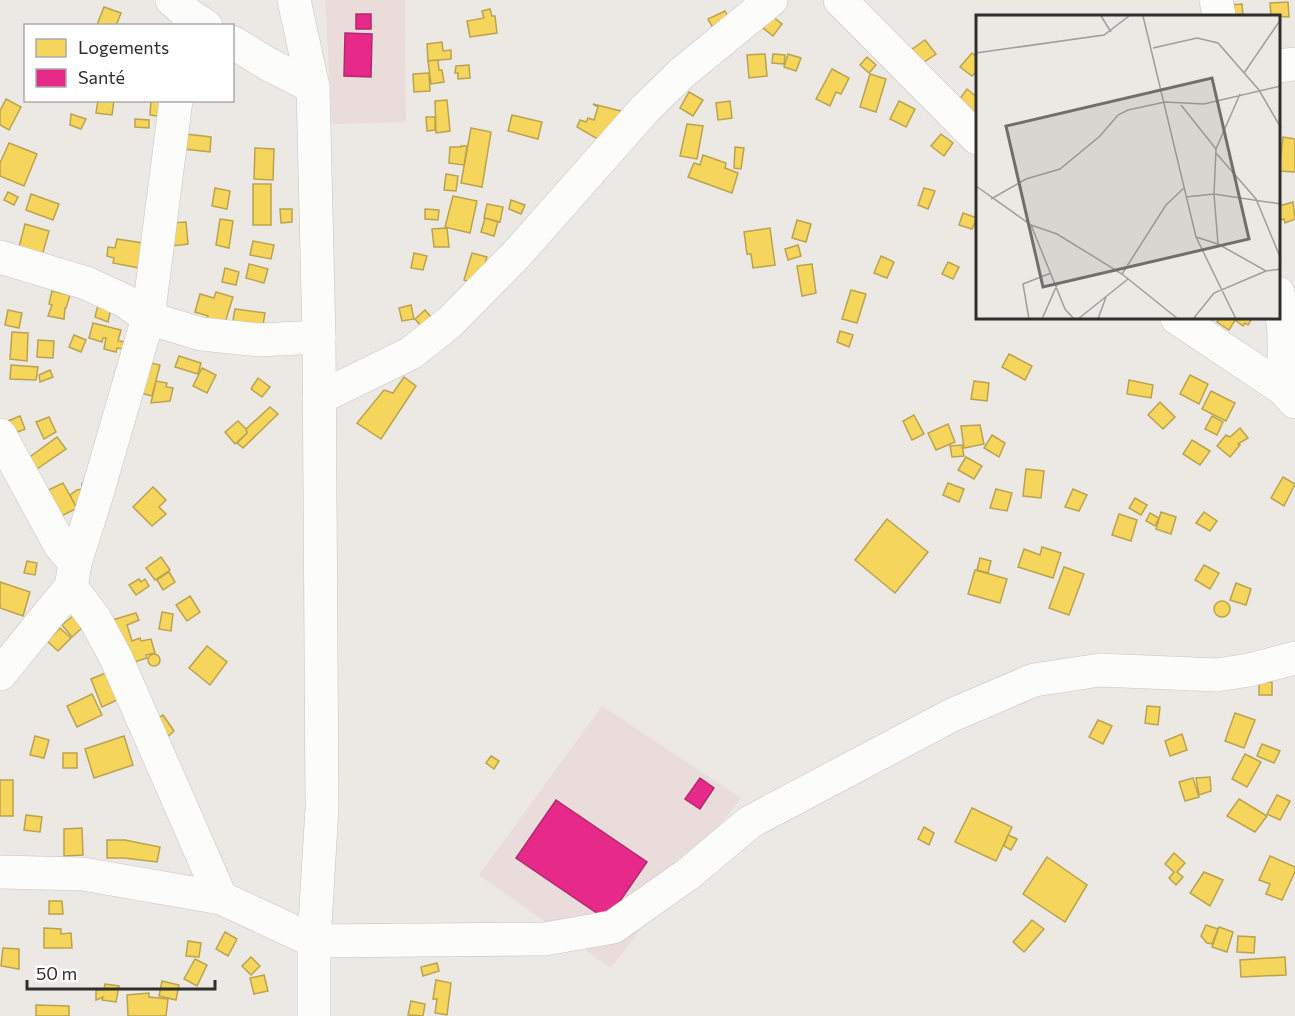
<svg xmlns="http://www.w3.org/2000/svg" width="1295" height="1016" font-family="Commissioner,sans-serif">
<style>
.medical{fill:#e9dcdb}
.homes{fill:#f6d55c;stroke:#baa34e;stroke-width:1.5}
.health{fill:#e7298a;stroke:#b02a6e;stroke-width:1.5}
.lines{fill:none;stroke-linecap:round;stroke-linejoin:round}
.minor-casing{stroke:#c5c4c5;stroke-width:34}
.minor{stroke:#fcfcfb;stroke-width:33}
.inset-road{fill:none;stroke:#a09e9b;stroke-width:1.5}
.view{fill:#706f6e;fill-opacity:0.15;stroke:#706f6e;stroke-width:3}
.inset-edge{fill:none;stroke:#2e2e2e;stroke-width:3}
</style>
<rect width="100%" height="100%" fill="#ece8e4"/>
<g class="medical">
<path d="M325,0h80l1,122 -74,2z"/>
<path d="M602,706l139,92 -130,170 -132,-93z"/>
</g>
<g class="homes">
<path d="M1288,2l1,15 -18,-1 -1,-13z"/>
<path d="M1242,4l1,12h-12l-1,-11z"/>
<path d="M104,7l17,6 -5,13 -19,-1z"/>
<path d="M490,9l2,7h3l2,17 -27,4 -3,-16 17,-3 -2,-7z"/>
<path d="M725,11l7,13 -16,9 -8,-14z"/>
<path d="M772,16l10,8 -9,12 -10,-8z"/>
<path d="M925,40l11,14 -18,12 -10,-14z"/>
<path d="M442,42l1,9 8,-1v9l-23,2 -1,-17z"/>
<path d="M972,53l5,4v14l-5,5 -12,-9z"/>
<path d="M765,54l2,22 -18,2 -2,-23z"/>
<path d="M773,54l12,1 -1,9 -12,-1z"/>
<path d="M788,54l13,4 -5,13 -12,-4z"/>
<path d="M867,57l9,8 -7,8 -9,-8z"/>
<path d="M438,60l1,10h3l2,12 -13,2 -3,-23z"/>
<path d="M469,65l1,13 -12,1v-6h-3l1,-7z"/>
<path d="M832,69l17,9 -8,16 -5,-2 -6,14 -14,-7z"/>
<path d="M429,73l1,18 -16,1 -1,-18z"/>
<path d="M870,74l16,5 -10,33 -16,-5z"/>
<path d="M967,89l10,8v17l-18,-14z"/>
<path d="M689,92l14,8 -10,16 -13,-8z"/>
<path d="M6,99l15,8 -12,23 -9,-5v-14z"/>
<path d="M98,100h16l-2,15 -16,-2z"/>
<path d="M151,100h16l-2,17 -15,-2z"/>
<path d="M447,100l3,31 -14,2 -1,-32z"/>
<path d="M730,101l2,17 -14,2 -2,-17z"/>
<path d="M899,101l16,8 -9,18 -16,-8z"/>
<path d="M593,104l28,7 -15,33 -29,-17 3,-7 6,2 2,-4 6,2 4,-13z"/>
<path d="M71,114l15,5 -5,10 -11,-4z"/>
<path d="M512,115l30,7 -4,17 -30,-8z"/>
<path d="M426,117h9v13l-8,1z"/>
<path d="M135,119l14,1v8l-14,-1z"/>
<path d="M687,124l16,2 -6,33 -17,-3z"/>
<path d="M471,128l20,4 -9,55 -21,-4z"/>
<path d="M186,134l25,3 -1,15 -26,-3z"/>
<path d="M941,134l12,9 -9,13 -13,-10z"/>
<path d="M1283,137l12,2v33l-16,-1z"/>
<path d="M9,143l28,11 -13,32 -24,-10v-13z"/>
<path d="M461,146h6l-3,19 -15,-2 1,-16h11z"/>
<path d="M735,147l9,1 -3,21 -7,-1z"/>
<path d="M255,148l19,1 -1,31 -19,-1z"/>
<path d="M703,155l23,8 -1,5 13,5 -6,20 -44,-16 6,-14 6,2z"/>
<path d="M446,174l12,2 -2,15 -12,-1z"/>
<rect x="253" y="184" width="18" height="41"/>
<path d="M215,188l15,3 -3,18 -15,-3z"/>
<path d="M924,188l11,3 -7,18 -10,-4z"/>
<path d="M8,192l10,5 -4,8 -10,-5z"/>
<path d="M31,194l28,10 -6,16 -27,-10z"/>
<path d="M453,196l24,5 -7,32 -25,-6z"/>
<path d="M511,200l14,5 -4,9 -12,-5z"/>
<path d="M1293,202l2,17 -10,4 -1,-4 -6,2v-17l1,2z"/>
<path d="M487,204l16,3 -3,15 -16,-4z"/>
<path d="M280,209h12v13l-11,1z"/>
<path d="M425,209l14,1 -1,10 -13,-1z"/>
<path d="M963,213l14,5 -5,11 -13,-4z"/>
<path d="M485,218l13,4 -4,14 -13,-4z"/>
<path d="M220,219l13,2 -4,27 -13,-3z"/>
<path d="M797,220l14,4 -5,18 -14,-4z"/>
<path d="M186,222l2,22 -16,2 -2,-23z"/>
<path d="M25,224l24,7 -8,28 -24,-4z"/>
<path d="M447,228l2,19h-15l-2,-18z"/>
<path d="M770,228l5,37 -22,3 -2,-14h-4l-3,-22z"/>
<path d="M117,239l26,4 -4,25 -26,-5 1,-5 -7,-2 1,-9 7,1z"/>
<path d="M253,241l21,4 -3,14 -21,-4z"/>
<path d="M798,245l3,11 -13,4 -3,-11z"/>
<path d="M414,253l13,3 -4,14 -12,-2z"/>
<path d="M472,253l15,4 -8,28 -15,-5z"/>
<path d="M881,256l13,6 -7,16 -13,-5z"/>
<path d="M948,262l11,5 -6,12 -11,-5z"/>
<path d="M249,264l19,5 -4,14 -18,-5z"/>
<path d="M812,264l4,29 -14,3 -5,-30z"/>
<path d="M225,268l14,4 -3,13 -14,-3z"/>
<path d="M851,290l15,4 -9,29 -15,-4z"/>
<path d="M52,291l18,4 -4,13h-1l-1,11 -16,-3 4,-11 -3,-1z"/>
<path d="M216,292l17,5 -10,32 -17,-5 2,-8 -13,-4 5,-18 14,4z"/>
<path d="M99,301l13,3 -4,18 -13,-5z"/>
<path d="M411,305l3,14 -12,2 -3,-13z"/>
<path d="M235,309l30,4 -3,18 -30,-5z"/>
<path d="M8,310l14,3 -3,15 -14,-3z"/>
<path d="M425,310l11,13 -10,9 -11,-13z"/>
<path d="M1220,318h30l1,2 -3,5 -3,-2 -2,3 -8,-6 -6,10 -12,-8z"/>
<path d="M93,323l28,7 -3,11 7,1 -1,7 -7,-1 -1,4 -12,-3 2,-11h-3l-1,4 -13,-4z"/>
<path d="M840,331l13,4 -4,12 -12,-5z"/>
<path d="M12,332l16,1 -1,28 -17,-2z"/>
<path d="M74,335l12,5 -5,12 -12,-5z"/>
<path d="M38,340l16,1 -1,17 -16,-1z"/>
<path d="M1009,354l23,12 -7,14 -23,-13z"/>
<path d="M179,356l22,7 -3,11 -23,-7z"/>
<path d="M145,362l15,3 -8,31 -15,-4z"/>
<path d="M11,365l27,2 -2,13 -26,-1z"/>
<path d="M202,368l14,7 -9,18 -14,-7z"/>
<path d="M50,370l3,7 -13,5 -1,-7z"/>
<path d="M1190,375l18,9 -9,20 -19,-10z"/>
<path d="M404,377l12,9 -35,53 -24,-16 27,-33 9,3z"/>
<path d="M258,378l12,9 -8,10 -11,-8z"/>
<path d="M1129,380l24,5 -2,13 -24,-4z"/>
<path d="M156,381l11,2 -1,4 7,1 -3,13 -19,2z"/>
<path d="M974,381l15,2 -2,18 -16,-2z"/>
<path d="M1211,391l24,12 -9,18 -24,-12z"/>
<path d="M1160,402l15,15 -12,12 -15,-14z"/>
<path d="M270,407l8,7 -35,34 -6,-5 10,-10 -1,-4z"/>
<path d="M914,415l10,19 -12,6 -9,-19z"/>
<path d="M20,416l5,13 -17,7 -5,-13z"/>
<path d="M1212,416l11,6 -6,13 -12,-6z"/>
<path d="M49,417l7,15 -12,7 -8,-17z"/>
<path d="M238,421l8,8 1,4 -12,11 -10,-12z"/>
<path d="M948,424l7,18 -19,8 -8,-17z"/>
<path d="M980,425l4,19 -20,4 -3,-22z"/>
<path d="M1240,428l8,10 -10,6 2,1 -10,12 -13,-11 9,-11 4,2z"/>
<path d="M992,435l13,8 -6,14 -15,-9z"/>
<path d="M57,437l9,12 -32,22 -7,-12z"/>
<path d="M1192,440l18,11 -10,14 -17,-11z"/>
<path d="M962,445l2,11 -12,1 -2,-11z"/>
<path d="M966,457l16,9 -8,13 -16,-9z"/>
<path d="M1026,469l18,2 -3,27 -18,-2z"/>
<path d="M1283,477l12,7 -11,22 -13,-8z"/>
<path d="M63,483l14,25 -23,12 -14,-26z"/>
<path d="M82,483l10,1 -16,23 -6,-12 7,-5 5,-1z"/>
<path d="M948,483l16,6 -5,13 -16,-7z"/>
<path d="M153,487l13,13 -7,7 7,7 -14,12 -19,-19z"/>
<path d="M996,489l16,4 -5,18 -17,-3z"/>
<path d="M1073,489l14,6 -8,16 -14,-4z"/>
<path d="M1135,498l12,7 -6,10 -12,-7z"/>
<path d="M1161,512l15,5 -5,17 -15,-5z"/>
<path d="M1204,512l13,9 -7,10 -14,-8z"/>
<path d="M1150,513l9,5 -4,8 -9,-5z"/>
<path d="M1119,514l18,6 -6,21 -19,-6z"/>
<path d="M887,519l41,33 -33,41 -40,-33z"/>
<path d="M1042,547l19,6 -8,25 -35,-11 6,-18 16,6z"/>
<path d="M161,557l9,13 -15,10 -9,-12z"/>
<path d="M980,558l11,3 -3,12 -11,-3z"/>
<path d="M27,561l10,2 -2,12 -11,-2z"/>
<path d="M1204,565l15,8 -9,16 -15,-9z"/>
<path d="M1064,567l20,7 -15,41 -20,-7z"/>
<path d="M975,570l32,9 -7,24 -32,-9z"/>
<path d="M169,572l6,10 -12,8 -6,-10z"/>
<path d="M139,579l2,3 4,-3 4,7 -13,9 -7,-10z"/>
<path d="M0,582l30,10 -7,24 -23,-8z"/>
<path d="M1236,583l15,6 -5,16 -16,-5z"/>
<path d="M190,596l10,16 -13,9 -11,-16z"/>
<circle cx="1222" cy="609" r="8"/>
<path d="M162,612l11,2 -2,17 -12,-2z"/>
<path d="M136,613l3,7 -12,5 5,16 8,-3 1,3 10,-2 4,14 -9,2 1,3 -16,5 -22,-42z"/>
<path d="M73,616l10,11 -11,10 -10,-12z"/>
<path d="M60,628l11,10 -13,13 -11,-10z"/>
<path d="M207,646l20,16 -17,23 -21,-17z"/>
<circle cx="154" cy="660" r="6"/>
<path d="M108,672l11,27 -17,8 -11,-28z"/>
<rect x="1259" y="682" width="13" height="13"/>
<path d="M92,694l10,21 -25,12 -10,-21z"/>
<path d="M1147,706l13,1 -2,18 -13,-2z"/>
<path d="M1235,713l20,7 -11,28 -19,-7z"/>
<path d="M163,715l11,16 -14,13 -8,-22z"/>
<path d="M1098,720l14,6 -9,18 -14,-7z"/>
<path d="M1182,734l5,16 -17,6 -5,-15z"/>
<path d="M35,736l14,4 -5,18 -14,-3z"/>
<path d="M124,736l9,29 -39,13 -9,-29z"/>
<path d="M1262,744l18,7 -6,12 -17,-7z"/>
<rect x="63" y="753" width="14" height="15"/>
<path d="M1245,754l16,8 -14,25 -15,-8z"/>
<path d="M491,756l8,5 -5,8 -8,-6z"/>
<path d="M1210,777l1,14 -12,4 -3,-17z"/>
<path d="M1193,778l6,19 -14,4 -6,-19z"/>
<rect x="0" y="780" width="13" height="36"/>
<path d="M1277,795l13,6 -10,19 -13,-6z"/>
<path d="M1239,799l28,17 -12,16 -28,-16z"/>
<path d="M972,808l40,19 -16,34 -41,-19z"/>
<path d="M26,815l16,2 -2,15 -16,-2z"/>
<path d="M924,827l10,6 -5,12 -11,-6z"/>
<path d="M82,828l1,27 -19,1v-27z"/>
<path d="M1008,835l9,4 -6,11 -7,-4z"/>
<path d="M107,840h18l35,7 -3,15 -33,-4h-17z"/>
<path d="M1174,853l11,10 -8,9 6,5 -7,8 -7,-7 5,-6 -9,-8z"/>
<path d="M1270,856l25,11v5l-13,28 -16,-6 4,-10 -11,-4z"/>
<path d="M1047,857l40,28 -22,37 -42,-28z"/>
<path d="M1204,872l19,8 -13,26 -20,-13z"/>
<path d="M49,901h13l1,13h-14z"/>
<path d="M1032,920l12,9 -20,23 -11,-10z"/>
<path d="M1206,925l12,4 -6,15 -5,-1 -6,-7z"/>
<path d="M1219,927l14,5 -6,20 -15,-5z"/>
<path d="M44,928l17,1v5l10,-1 1,15h-28z"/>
<path d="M225,932l12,7 -9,17 -12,-7z"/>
<path d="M1238,936l17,1 -1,16 -17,-1z"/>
<path d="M188,941l13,2 -2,14 -13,-1z"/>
<path d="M3,948l16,1v20l-18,-3z"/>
<path d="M251,957l9,9 -9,9 -9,-9z"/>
<path d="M1285,957l1,18 -45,2 -1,-17z"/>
<path d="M195,959l12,6 -10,21 -13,-7z"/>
<path d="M437,963l2,8 -16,5 -2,-9z"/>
<path d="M264,975l4,16 -14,3 -4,-16z"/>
<path d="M436,980l15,3 -4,32 -12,-2 2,-14h-4z"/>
<path d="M162,981l17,4 -3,15 -17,-4z"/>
<path d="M105,984l14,2 -3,16 -14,-2 1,-3 -7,3v-10h8z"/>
<path d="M149,993v4l19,2 -2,17h-38l-1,-21z"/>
<path d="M411,1001l14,3 -2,12 -15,-1z"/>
<path d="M36,1005l33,1v10h-33z"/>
</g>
<g class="health">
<rect x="356" y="14" width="15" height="15"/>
<path d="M345,33l27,1 -1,43 -27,-1z"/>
<path d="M700,778l14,10 -14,21 -15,-10z"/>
<path d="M556,800l91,62 -40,58 -91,-62z"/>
</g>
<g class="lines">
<defs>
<g id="minor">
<path d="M172,0l17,15 17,11"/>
<path d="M294,0l19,87 6,250 3,471 -8,133v75"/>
<path d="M840,0l137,138"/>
<path d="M1216,0l3,16"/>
<path d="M232,42l36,22 45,23"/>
<path d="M1278,66l17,-2"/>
<path d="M0,257l86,26 39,18 23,17 53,16 58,6 60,-3"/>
<path d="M1278,293c8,32 7,62 4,95"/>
<path d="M1177,318l105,70 13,14"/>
<path d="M319,398l92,-45 39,-31 66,-67 130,-147 36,-35 89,-73"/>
<path d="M0,435l60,110 15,18"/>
<path d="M71,587l24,32 21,39 105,240"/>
<path d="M0,674l71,-87 4,-24 21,-66 52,-179 28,-218"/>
<path d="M0,872l83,2 138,24 93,43 231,-2 68,-12 75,-53 62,-52 202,-107 82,-35 66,-10 117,5 32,-5 46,-12"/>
</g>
</defs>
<use href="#minor" class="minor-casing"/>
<use href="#minor" class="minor"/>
</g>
<g transform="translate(976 15)">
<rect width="304" height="304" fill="#ece8e4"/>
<path class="inset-road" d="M125,1l10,16M167,1l53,221 40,82M177,33l44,-10 21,5 41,47 22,38M0,38l128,-18 25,-19M268,58l37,-54M205,90l35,44M240,138l40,46 25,60M0,171l55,39 26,9 65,40 56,45M210,182l28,-3 67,10M15,184l35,-20 34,-10 40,-33 18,-21 10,-5 37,-8 39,2 77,-18M55,210l34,84 9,10M220,222l22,7 48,27 15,-2M242,229l-4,-50 2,-45 24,-55M146,259l44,-69 18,-17M53,304l-6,-35 28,-11M66,304l15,-34M102,304l50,-40M122,304l8,-22M217,304l21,-26 52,-22"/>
<path class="view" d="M236,63l37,161 -206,48 -37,-161z"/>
<rect width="304" height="304" class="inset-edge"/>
</g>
<rect x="24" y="24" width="210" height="78" fill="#ffffff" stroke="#ababab" stroke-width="1.5"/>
<rect x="36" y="39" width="30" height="18" fill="#f6d55c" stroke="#ababab" stroke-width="1.5"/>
<text x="78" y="54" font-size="18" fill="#2e2e2e">Logements</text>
<rect x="36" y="69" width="30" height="18" fill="#e7298a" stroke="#ababab" stroke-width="1.5"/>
<text x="78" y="84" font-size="18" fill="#2e2e2e">Santé</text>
<path d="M27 980v9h188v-9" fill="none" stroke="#2e2e2e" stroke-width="3"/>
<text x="36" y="980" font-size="18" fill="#2e2e2e" stroke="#ffffff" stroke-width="4.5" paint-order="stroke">50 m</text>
</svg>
